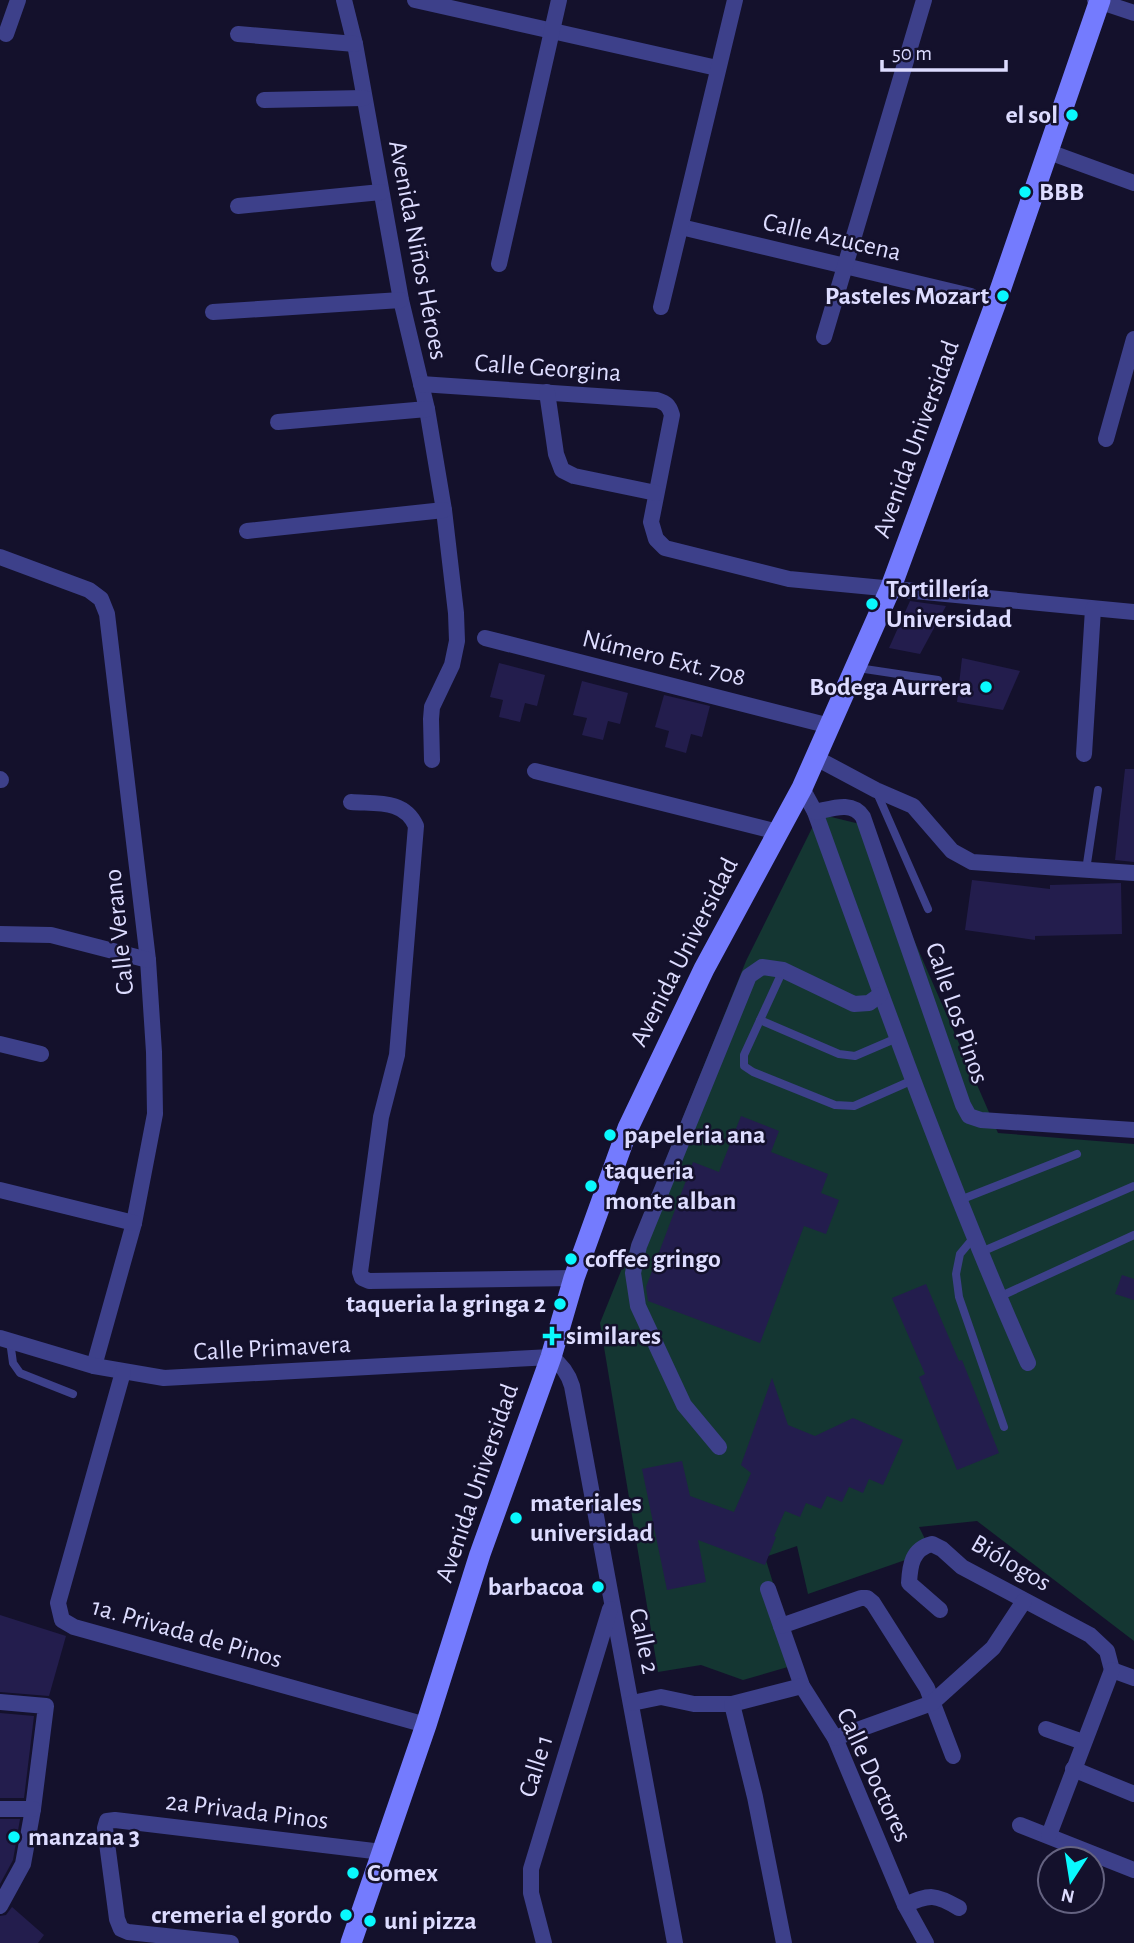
<svg xmlns="http://www.w3.org/2000/svg" width="1134" height="1943" font-family="'Alegreya Sans',sans-serif">
<style>
.green{fill:#143632}
.building{fill:#231d4d}
.lines{fill:none;stroke-linecap:round;stroke-linejoin:round}
.lane{stroke:#3d408a;stroke-width:8}
.street{stroke:#3d408a;stroke-width:16}
.secondary{stroke:#747bfe;stroke-width:21}
.poi-dot{fill:#09f9fe;stroke:#14112c;stroke-width:2.5}
.labels{text-anchor:middle;dominant-baseline:central;stroke-width:5;stroke-linejoin:round;paint-order:stroke}
.poi-label{font-size:26px;font-weight:bold;fill:#dddcff;stroke:#14112c;text-anchor:start}
.street-label{font-size:26px;fill:#dddcff;stroke:#14112c}
</style>
<rect width="100%" height="100%" fill="#14112c"/>
<path class="green" d="M819,814l45,11 134,308 136,11v497l-157,-120 -58,6 12,24 -123,43 -11,-48 -32,11 33,107 -55,16 -42,-15 -43,7 -58,-349 146,-362z"/>
<g class="building">
<path d="M910,601l36,5 -26,48 -31,-6z"/>
<path d="M962,658l58,13 -17,39 -46,-8z"/>
<path d="M499,663l46,12 -8,31 -12,-3 -5,19 -21,-5 4,-17 -13,-3z"/>
<path d="M582,681l46,12 -8,31 -12,-3 -5,19 -21,-5 5,-17 -14,-3z"/>
<path d="M664,695l46,11 -8,31 -11,-3 -5,19 -21,-6 4,-16 -14,-4z"/>
<path d="M1125,769h9v93l-19,-2z"/>
<path d="M972,880l78,9v-4l71,-2 1,51 -87,2v4l-70,-10z"/>
<path d="M741,1116l38,15 -8,21 57,22 -7,19 18,7 -13,34 -22,-8 -44,117 -112,-42 -2,-14 47,-125 26,10z"/>
<path d="M1122,1275l12,4v21l-19,-6z"/>
<path d="M926,1284l33,77 3,-1 37,93 -42,17 -38,-93 6,-3 -33,-76z"/>
<path d="M772,1378l16,47 27,11 38,-18 50,22 -20,45 -14,-6 -6,14 -14,-6 -7,15 -15,-6 -6,13 -15,-6 -6,14 -15,-6 -11,25 2,1 -11,28 -67,-25 8,42 -39,8 -25,-121 40,-8 8,35 44,16 17,-39 -10,-8z"/>
<path d="M0,1615l66,21 -17,60 -49,-4z"/>
<path d="M0,1713l34,3 -10,82h-24z"/>
<path d="M0,1819h20l-7,41 -13,24z"/>
<path d="M12,1907l32,28 -6,8h-38v-27l6,-1z"/>
</g>
<g class="lines">
<g class="lane">
<path d="M858,668l80,12"/>
<path d="M877,793l51,116"/>
<path d="M1086,870l12,-80"/>
<path d="M783,970l-39,85v11l9,6 82,33 19,1 59,-26"/>
<path d="M760,1020l79,34 16,2 42,-18"/>
<path d="M960,1200l117,-46"/>
<path d="M975,1236l-15,18 -4,20 3,23 45,130"/>
<path d="M981,1252l153,-66"/>
<path d="M999,1297l135,-62"/>
<path d="M10,1341l3,22 7,10 53,21"/>
</g>
<g class="street">
<path d="M344,0l11,44 46,256 26,109 17,101 12,103 1,28 -5,24 -20,42 -1,12 1,41"/>
<path d="M415,0l302,68"/>
<path d="M1095,0l39,13"/>
<path d="M6,34l12,-34"/>
<path d="M238,34l117,10"/>
<path d="M264,100l100,-2"/>
<path d="M1049,152l85,31"/>
<path d="M238,206l143,-14"/>
<path d="M681,227l290,69"/>
<path d="M499,264l60,-264"/>
<path d="M661,307l74,-307"/>
<path d="M213,312l188,-12"/>
<path d="M824,337l100,-337"/>
<path d="M421,384l236,16c9,3 12,5 15,15l-21,107 5,17 9,9 124,31 345,33"/>
<path d="M547,392l9,62 6,16 12,6 82,17"/>
<path d="M278,422l149,-13"/>
<path d="M1106,439l28,-100"/>
<path d="M247,531l197,-21"/>
<path d="M0,557l89,33 12,9 6,15 41,346 6,92 1,62 -21,109 -40,143"/>
<path d="M485,638l345,88"/>
<path d="M1084,754l9,-145"/>
<path d="M816,758l60,32 37,16 39,45 20,11 162,11"/>
<path d="M535,771l243,61"/>
<path d="M0,779l1,1"/>
<path d="M802,788l13,24c67,185 133,371 213,551"/>
<path d="M351,802c25,2 53,-3 65,24l-19,229 -16,62 -21,155 2,6 7,3 205,-3"/>
<path d="M815,812c16,-3 37,-12 48,5l100,288 6,11 12,4 153,10"/>
<path d="M0,934l51,1 97,25"/>
<path d="M0,1044l41,10"/>
<path d="M0,1190l134,33"/>
<path d="M0,1338l94,28 70,12 387,-21c11,8 17,16 21,29l103,557"/>
<path d="M123,1372l-65,231 4,17 12,7 352,98"/>
<path d="M719,1447l-35,-42 -46,-99 -5,-33 6,-27 110,-270 13,-9 21,3 71,34 15,-1 11,-8"/>
<path d="M768,1589l34,97 33,52 70,167 21,38"/>
<path d="M940,1610l-31,-27c1,-18 3,-34 23,-39l10,5 20,18 128,68 17,16 5,19"/>
<path d="M781,1626l80,-28h6l6,5 54,85 26,68"/>
<path d="M1112,1670l22,8"/>
<path d="M0,1702l46,4 -13,103 -10,55 -23,42"/>
<path d="M632,1703l29,-6 33,7h38l70,-18"/>
<path d="M732,1704l23,93 29,146"/>
<path d="M1046,1729l37,13"/>
<path d="M835,1738l97,-35 61,-55 31,-47"/>
<path d="M1073,1769l61,25"/>
<path d="M0,1809h33"/>
<path d="M1020,1825l114,45"/>
<path d="M1049,1835l63,-165"/>
<path d="M905,1905c25,-11 30,-11 54,3"/>
<path d="M231,1943l-103,-11 -7,-3 -4,-10 -12,-91 2,-7 8,-1 267,32"/>
<path d="M544,1943l-13,-50v-24l79,-260"/>
</g>
<path class="secondary" d="M351,1943l75,-218 54,-171 71,-197 23,-79 54,-150 76,-159 98,-181 89,-201 105,-285 104,-302"/>
</g>
<g class="poi-dot">
<circle cx="1072" cy="115" r="7"/>
<circle cx="1025" cy="192" r="7"/>
<circle cx="1003" cy="296" r="7"/>
<circle cx="872" cy="604" r="7"/>
<circle cx="986" cy="687" r="7"/>
<circle cx="610" cy="1135" r="7"/>
<circle cx="591" cy="1186" r="7"/>
<circle cx="571" cy="1259" r="7"/>
<circle cx="560" cy="1304" r="7"/>
<path d="M548.5 1325.5h7v7h7v7h-7v7h-7v-7h-7v-7h7z"/>
<circle cx="516" cy="1518" r="7"/>
<circle cx="598" cy="1587" r="7"/>
<circle cx="14" cy="1837" r="7"/>
<circle cx="353" cy="1873" r="7"/>
<circle cx="346" cy="1915" r="7"/>
<circle cx="370" cy="1921" r="7"/>
</g>
<g class="labels">
<g class="poi-label">
<text x="1058" y="115" text-anchor="end">el sol</text>
<text x="1039" y="192">BBB</text>
<text x="989" y="296" text-anchor="end">Pasteles Mozart</text>
<text x="886" y="589">Tortillería<tspan x="886" dy="30">Universidad</tspan></text>
<text x="972" y="687" text-anchor="end">Bodega Aurrera</text>
<text x="624" y="1135">papeleria ana</text>
<text x="605" y="1171">taqueria<tspan x="605" dy="30">monte alban</tspan></text>
<text x="585" y="1259">coffee gringo</text>
<text x="546" y="1304" text-anchor="end">taqueria la gringa 2</text>
<text x="566" y="1336">similares</text>
<text x="530" y="1503">materiales<tspan x="530" dy="30">universidad</tspan></text>
<text x="584" y="1587" text-anchor="end">barbacoa</text>
<text x="28" y="1837">manzana 3</text>
<text x="367" y="1873">Comex</text>
<text x="332" y="1915" text-anchor="end">cremeria el gordo</text>
<text x="384" y="1921">uni pizza</text>
</g>
<g class="street-label">
<text transform="translate(832 237) rotate(13)">Calle Azucena</text>
<text transform="translate(418 250) rotate(79)">Avenida Niños Héroes</text>
<text transform="translate(548 368) rotate(4)">Calle Georgina</text>
<text transform="translate(916 439) rotate(-70)">Avenida Universidad</text>
<text transform="translate(664 658) rotate(14)">Número Ext. 708</text>
<text transform="translate(119 932) rotate(-96)">Calle Verano</text>
<text transform="translate(684 952) rotate(-63)">Avenida Universidad</text>
<text transform="translate(957 1013) rotate(71)">Calle Los Pinos</text>
<text transform="translate(272 1348) rotate(-3)">Calle Primavera</text>
<text transform="translate(477 1483) rotate(-71)">Avenida Universidad</text>
<text transform="translate(1011 1563) rotate(30)">Biólogos</text>
<text transform="translate(187 1633) rotate(16)">1a. Privada de Pinos</text>
<text transform="translate(644 1641) rotate(78)">Calle 2</text>
<text transform="translate(536 1766) rotate(-73)">Calle 1</text>
<text transform="translate(874 1775) rotate(65)">Calle Doctores</text>
<text transform="translate(247 1811) rotate(7)">2a Privada Pinos</text>
</g>
</g>
<g transform="translate(1071 1880) rotate(192)"><circle r="33" fill="#14112c" stroke="#646280" stroke-width="2"/>
<path d="M0-5L12 26L0 18L-12 26Z" fill="#09f9fe"/>
<text y="-10" font-size="19" font-weight="bold" text-anchor="middle" fill="#dddcff">N</text>
</g>
<path d="M882 60v10h124v-10" fill="none" stroke="#dddcff" stroke-width="3.5"/>
<text x="892" y="60" font-size="21" fill="#dddcff" stroke="#14112c" stroke-width="5" paint-order="stroke">50 m</text>
</svg>
